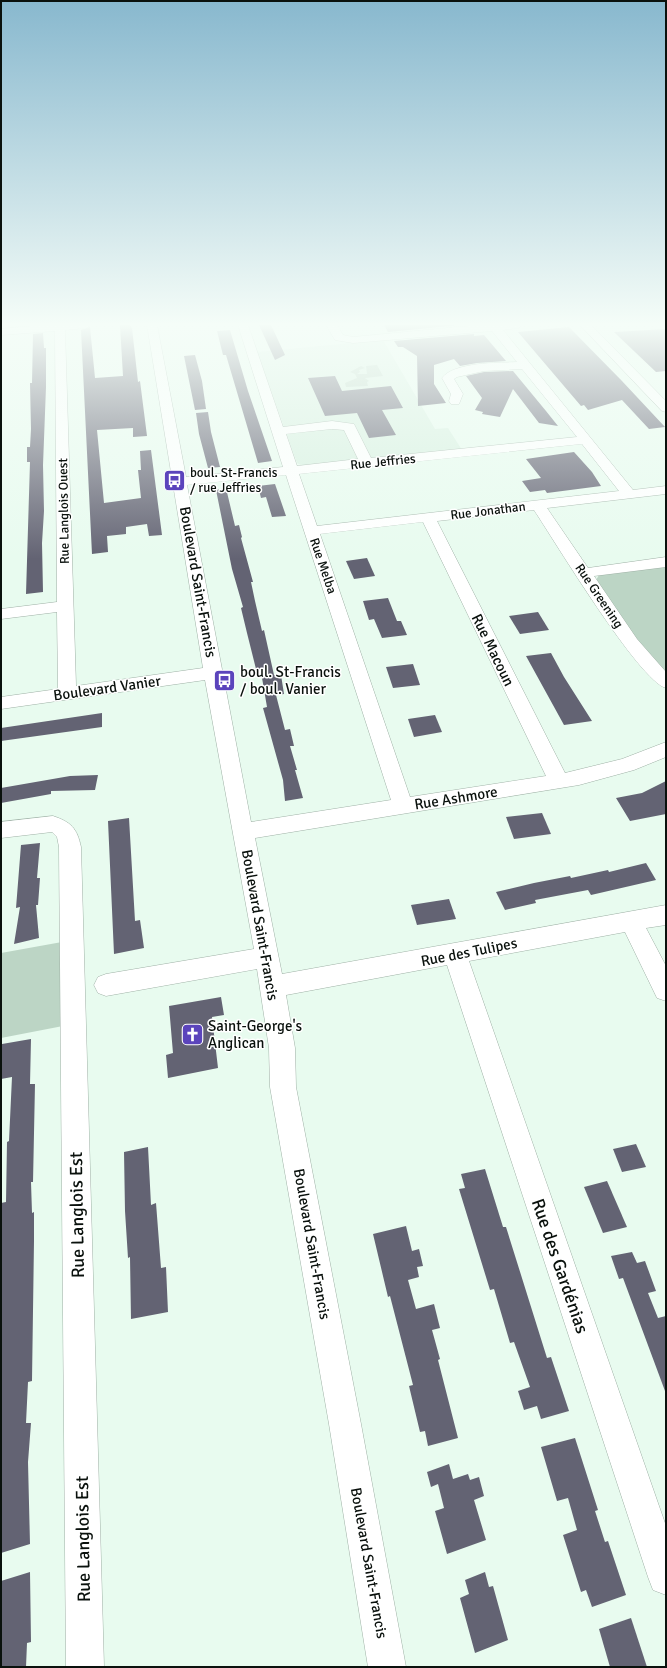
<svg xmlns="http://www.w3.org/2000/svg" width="667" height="1668" font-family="Signika,sans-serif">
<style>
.built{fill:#d7f0e0}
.green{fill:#bcd5c5}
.building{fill:#636373}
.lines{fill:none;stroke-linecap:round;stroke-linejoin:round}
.minor-casing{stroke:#9fb1a6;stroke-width:1}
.minor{fill:#fff;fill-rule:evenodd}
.labels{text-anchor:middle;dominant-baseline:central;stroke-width:3;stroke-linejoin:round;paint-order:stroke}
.far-street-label{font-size:13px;fill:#0a110d;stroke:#fff}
.far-poi-label{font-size:13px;fill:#0a110d;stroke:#fff;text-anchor:start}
.street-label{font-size:15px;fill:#0a110d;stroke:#fff}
.poi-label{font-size:15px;fill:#0a110d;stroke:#fff;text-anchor:start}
.near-street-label{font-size:18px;fill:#0a110d;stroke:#fff}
</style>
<rect width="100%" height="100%" fill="#e8fbef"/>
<path class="built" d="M383,340l52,89 13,-1 14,22 -159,16 -6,-3 -40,-111z"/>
<g class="green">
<path d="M377,365l6,11 -18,2 4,3 -2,1 1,4 -22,1 -1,-4 12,-5 -2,-4 -5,-2 11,-6 4,2 -6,2 1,2 -3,2h10l-1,-8z"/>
<path d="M666,565v107l-25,-27 -45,-65 3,-5z"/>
<path d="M62,942l1,84 -62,12v-85z"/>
</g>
<g class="building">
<path d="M120,325h10l2,3 6,54 2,-1 7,55 -14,1v-9l-36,2 7,73 37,-5 -3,-28h3l-1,-19 11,-1 11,85 -13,1 -2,-12 -21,3v7l-19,2 1,16 -16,2 -11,-224 9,-3 5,51 28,-2z"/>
<path d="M259,325h12l14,30 -10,5z"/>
<path d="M384,325h76l-72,7z"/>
<path d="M569,327l53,54 43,46 -16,2 -27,-29 -34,10 -4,-5 -3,1 -63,-74z"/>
<path d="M666,329v42l-10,1 -42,-40z"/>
<path d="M230,330l18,61 24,70 -14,2 -32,-108h-3l-6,-24z"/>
<path d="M43,333l1,15h2v39l-3,78 1,46 -2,32 1,49 -17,2 4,-132h-3v-15h3l1,-18 -1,-46h2l1,-49z"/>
<path d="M474,334v2l10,-1 22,26 -29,2 -17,3 -6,-7 -20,6v19l12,19 -28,3 -1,-50 -14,-9h-5l-4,-6z"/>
<path d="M195,355l7,26 4,28 -11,1 -11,-54z"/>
<path d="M513,371l33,40 12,15 -19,-3 -26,-34 -13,28 -18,-3 1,-2 -8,-2 7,-12 -16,-22 18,-4z"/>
<path d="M335,376l7,15 49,-5 12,22 -21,2 14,25 -27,3 -12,-25 -32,3 -17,-38z"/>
<path d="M208,412l3,20 9,35 -12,1 -9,-34 -3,-21z"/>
<path d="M574,452l18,20 9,14 -54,7 -2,-3 -15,2 -8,-11 19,-3 -15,-19z"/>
<path d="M275,484l11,32 -14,1 -6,-20 -5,1 -3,-12z"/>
<path d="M226,488l9,38 4,-1 3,12 -1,1 12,44h-2l4,19 7,30 2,-1 10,45h7l3,19 -8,1 9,35 5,-1 4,17h-4l7,24h-2l8,28 -18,3 -2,-21 -20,-72 4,-1 -6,-35 -4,1 -10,-40 -6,-25 2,-1 -11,-38 -16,-79z"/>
<path d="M367,558l8,18 -21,3 -8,-18z"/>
<path d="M388,598l9,23h4l6,14 -25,3 -8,-19 -5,1 -6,-19z"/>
<path d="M538,612l11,18 -29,4 -11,-18z"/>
<path d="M551,653l13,24 28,44 -28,4 -38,-69z"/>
<path d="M413,664l7,21 -27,3 -7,-21z"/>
<path d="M102,713v14l-101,14v-13z"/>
<path d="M435,715l7,17 -28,5 -6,-18z"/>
<path d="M98,775l-3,15 -44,1v3l-50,9v-15l69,-12z"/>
<path d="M666,781v33l-36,7 -14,-23 26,-5z"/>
<path d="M542,813l9,21 -37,5 -8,-22z"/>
<path d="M129,818l6,103 5,-1 4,28 -30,6 -6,-133z"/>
<path d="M40,843l-3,35h3l-2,27h-2l3,33 -25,6 6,-37 -4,1 5,-63z"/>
<path d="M646,863l10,17 -65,15 -3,-5 -53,10 1,3 -31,7 -9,-18 38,-9 36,-7 1,2 37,-8 1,2z"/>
<path d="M449,899l7,20 -39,6 -6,-20z"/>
<path d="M221,997l3,18 -12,2 6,51 -50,10 -2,-23 7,-2 -4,-47z"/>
<path d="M31,1039l-1,45h5l-2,98h-2l1,31 2,-1v29l-2,140 -4,1 -2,41h5l-3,39 2,82 -29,9v-350l5,-1 1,-60 2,-1 3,-64 -11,2 1,-35z"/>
<path d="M636,1144l10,23 -24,5 -9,-23z"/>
<path d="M148,1147l3,58 5,-2 5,65 5,-1 2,45 -37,7 -1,-62 -2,1 -3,-47 -1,-59z"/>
<path d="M485,1169l18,58h3l41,131 4,-1 18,54 -28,8 -4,-13 -13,4 -6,-19 12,-4 -16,-45 -4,1 -16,-54 -4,1 -31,-101 6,-1 -4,-14z"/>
<path d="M607,1181l20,46 -24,6 -19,-46z"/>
<path d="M406,1226l6,25 7,-2 4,17 -6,1 2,10 -11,3 8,29 18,-5 6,24 -8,2 8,29 -2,1 20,78 -30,8 -3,-15 -5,1 -11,-46 4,-1 -23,-89 -2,1 -15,-63z"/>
<path d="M632,1252l5,11 8,-2 11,30 -8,2 10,25 8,-2v75h-1l-42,-113 -4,1 -8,-23z"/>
<path d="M575,1438l23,72 -3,1 10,31 3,-1 18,54 -34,12 -6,-17 -5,2 -18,-57 14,-5 -9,-32 -11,3 -16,-54z"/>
<path d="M449,1464l4,15 15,-5 2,6 9,-3 5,19 -10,4 12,40 -39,14 -12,-43 9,-3 -6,-24 -7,3 -4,-15z"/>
<path d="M30,1572l1,70 -4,1 -1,24h-25v-86z"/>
<path d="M485,1572l4,15 4,-1 15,54 -33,13 -15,-55 9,-4 -4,-14z"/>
<path d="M631,1618l16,49h-37l-11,-38z"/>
</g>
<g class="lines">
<defs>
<g id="minor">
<path d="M43,325h48l-5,3 -21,2 11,356 127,-18 -56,-343h10l29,152 97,-10 -45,-142h10l35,102 49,-6 22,3 17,34 206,-21 -55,-68 -38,2 -27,6 -3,2 9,15 -4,10h-8l-2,-3 2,-7 -9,-16c12,-16 56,-15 75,-16l-25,-31 -139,12 -18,-3 -9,-15h11l6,10 10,2 126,-12h44l-5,3 -15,2 130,160 33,-4v8l-119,14 41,60 78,-11v10l-72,9 43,63 29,33v16c-27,-7 -112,-148 -132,-178l-97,11 128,252 57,-14 44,-17v15l-32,13 -55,15 -324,53 27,136 384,-69v20l-20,3 20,38v35l-9,-3 -32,-66 -156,29 197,565v69l-13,-5 -5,-13 -201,-612 -161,30 9,53 1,39 65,337 45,243h-38l-39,-243 -59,-337 -1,-39 -12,-79 -151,27 -8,-3 -4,-8 4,-8 8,-3 148,-25 -49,-269 -204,29v-12l57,-8 -1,-77 -56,7v-10l56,-7 -2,-271 -54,4v-6zM332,429l12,1 14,29 -61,7 -11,-32zM582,444l37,47 -302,35 -18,-52zM286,475l105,325 -140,22 -64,-337zM423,522l123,254 -136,21 -90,-263z"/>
<path d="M580,325h11l75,76v11l-4,-1z"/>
<path d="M53,816c18,6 24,12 28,31l23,820h-38l-7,-820 -2,-10 -5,-5 -51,6v-16z"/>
</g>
</defs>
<use href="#minor" class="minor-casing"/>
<use href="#minor" class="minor"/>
</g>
<linearGradient id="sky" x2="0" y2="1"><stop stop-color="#88b8ce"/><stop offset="0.58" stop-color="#f5fdf8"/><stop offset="1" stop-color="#f5fdf8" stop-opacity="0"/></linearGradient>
<rect width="667" height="559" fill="url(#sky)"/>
<defs>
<symbol id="bus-square" viewBox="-11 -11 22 22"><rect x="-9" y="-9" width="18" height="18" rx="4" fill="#5b44bc" stroke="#fff"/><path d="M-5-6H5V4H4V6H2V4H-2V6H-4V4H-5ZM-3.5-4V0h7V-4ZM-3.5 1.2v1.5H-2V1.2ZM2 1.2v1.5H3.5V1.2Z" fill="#fff"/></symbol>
<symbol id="church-square" viewBox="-11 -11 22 22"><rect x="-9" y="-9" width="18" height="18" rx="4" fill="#5b44bc" stroke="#fff"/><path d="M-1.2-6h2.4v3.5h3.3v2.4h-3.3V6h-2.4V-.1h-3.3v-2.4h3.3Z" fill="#fff"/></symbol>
</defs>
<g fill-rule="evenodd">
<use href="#bus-square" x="162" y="468" width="25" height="25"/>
<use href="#bus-square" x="212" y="668" width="25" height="25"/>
<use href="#church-square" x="180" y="1022" width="25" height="25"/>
</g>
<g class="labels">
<g class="far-street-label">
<text transform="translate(383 462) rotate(-6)">Rue Jeffries</text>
<text transform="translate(64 511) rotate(-91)">Rue Langlois Ouest</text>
<text transform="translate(488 511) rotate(-7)">Rue Jonathan</text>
<text transform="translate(323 566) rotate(71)">Rue Melba</text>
<text transform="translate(599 596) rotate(56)">Rue Greening</text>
</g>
<g class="far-poi-label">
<text x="190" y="473">boul. St-Francis<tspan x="190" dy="15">/ rue Jeffries</tspan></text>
</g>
<g class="street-label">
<text transform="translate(198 582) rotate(80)">Boulevard Saint-Francis</text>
<text transform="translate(493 650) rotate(64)">Rue Macoun</text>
<text transform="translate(107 688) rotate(-8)">Boulevard Vanier</text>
<text transform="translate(456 798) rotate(-9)">Rue Ashmore</text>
<text transform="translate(260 925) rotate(80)">Boulevard Saint-Francis</text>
<text transform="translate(469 952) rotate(-11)">Rue des Tulipes</text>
<text transform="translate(312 1244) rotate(80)">Boulevard Saint-Francis</text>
<text transform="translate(369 1563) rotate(80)">Boulevard Saint-Francis</text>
</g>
<g class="poi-label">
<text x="240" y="672">boul. St-Francis<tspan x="240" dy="17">/ boul. Vanier</tspan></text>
<text x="208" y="1026">Saint-George's<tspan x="208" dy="17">Anglican</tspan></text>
</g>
<g class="near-street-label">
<text transform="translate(77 1215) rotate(-91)">Rue Langlois Est</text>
<text transform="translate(560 1266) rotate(71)">Rue des Gardénias</text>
<text transform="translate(83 1539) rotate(-91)">Rue Langlois Est</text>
</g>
</g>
<rect width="667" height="1668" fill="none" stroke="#0a110d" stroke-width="4"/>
</svg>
